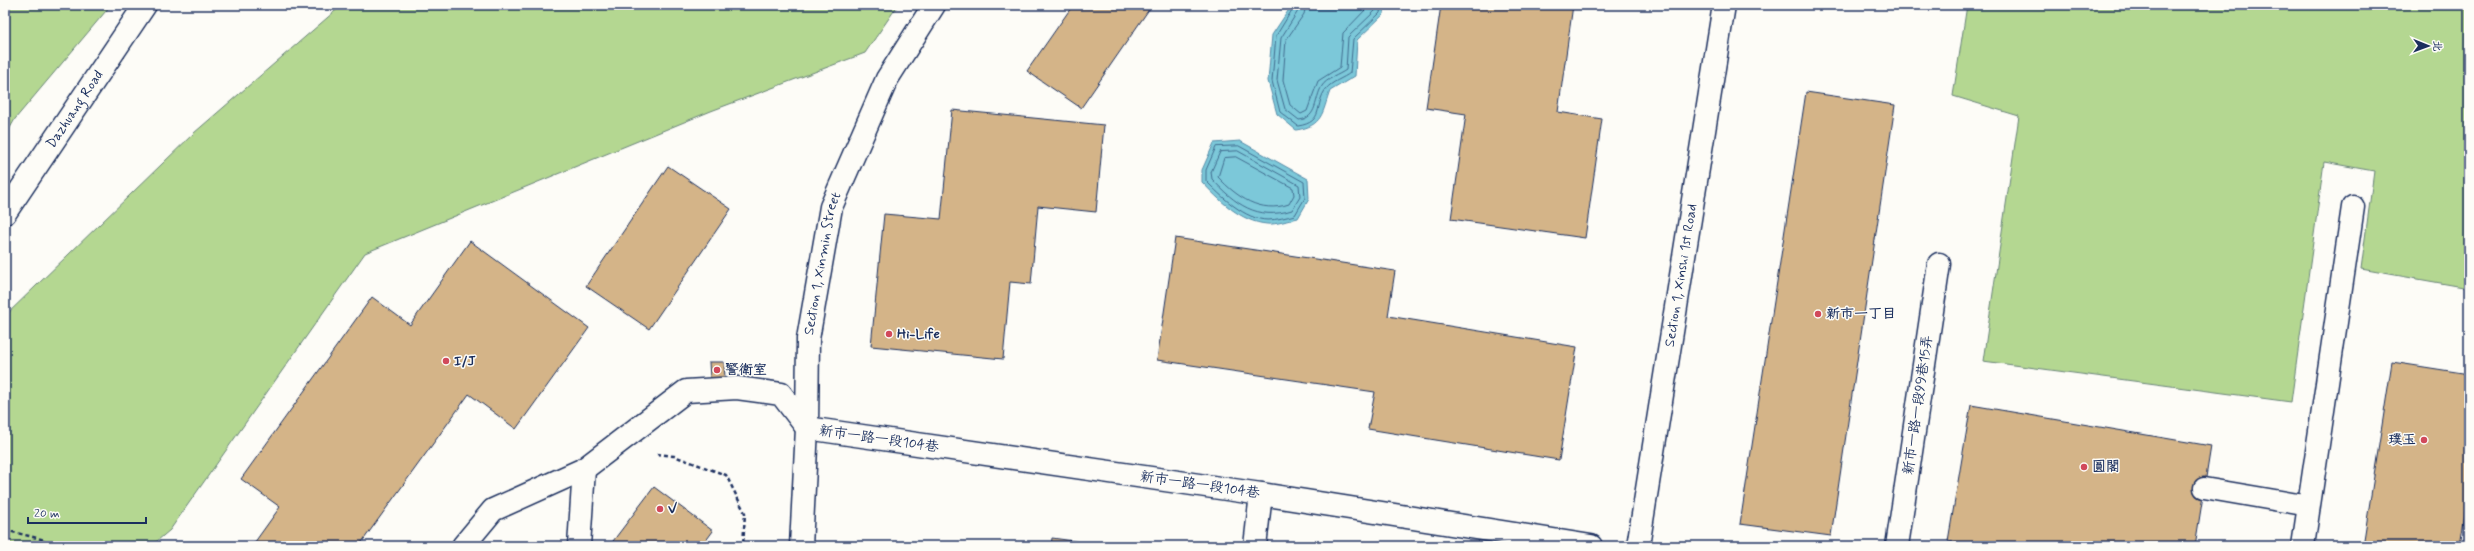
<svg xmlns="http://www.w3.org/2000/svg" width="2474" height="551" font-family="Mynerve,'LXGW WenKai TC',sans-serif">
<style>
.green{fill:#b4d791;stroke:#688378}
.water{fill:#7bc8d9;stroke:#558ba8}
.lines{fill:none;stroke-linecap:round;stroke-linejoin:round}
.shore{stroke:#416c8f;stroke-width:1}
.building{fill:#d4b488;stroke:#1b2f5e}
.service-casing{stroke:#1b2f5e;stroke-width:23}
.pedestrian-casing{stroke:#1b2f5e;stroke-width:25}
.minor-casing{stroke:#1b2f5e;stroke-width:25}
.path{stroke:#1b2f5e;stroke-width:2.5;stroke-dasharray:4 3;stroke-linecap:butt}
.service{stroke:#fdfcf7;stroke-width:20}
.pedestrian{stroke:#fdfcf7;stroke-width:22}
.minor{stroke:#fdfcf7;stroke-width:22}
.poi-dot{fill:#d1495b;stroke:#fdfcf7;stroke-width:1.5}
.labels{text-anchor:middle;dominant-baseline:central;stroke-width:3;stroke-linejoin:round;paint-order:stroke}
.street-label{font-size:14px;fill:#1b2f5e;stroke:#fdfcf7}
.poi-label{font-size:14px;font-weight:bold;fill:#1b2f5e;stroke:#fdfcf7;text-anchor:start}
</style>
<rect width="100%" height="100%" fill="#fdfcf7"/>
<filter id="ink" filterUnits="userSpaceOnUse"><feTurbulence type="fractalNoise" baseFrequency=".025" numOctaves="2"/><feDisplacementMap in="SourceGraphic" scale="8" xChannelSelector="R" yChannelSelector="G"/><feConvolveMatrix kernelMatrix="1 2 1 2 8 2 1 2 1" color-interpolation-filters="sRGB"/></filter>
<g filter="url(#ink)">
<g class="green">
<path d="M5,5h106l-96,114 -10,18z"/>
<path d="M342,5h556l-33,48 -154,58 -346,142 -195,277 -19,16h-146v-230l189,-183z"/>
<path d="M1967,5h502v283l-108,-19 13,-98 -50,-9 -33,240 -308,-41 36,-245 -66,-20z"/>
</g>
<g class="water">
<path d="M1292,5h93l-1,9 -27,26 -2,36 -25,15c-8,22 -7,35 -34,39l-19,-16 -9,-33 4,-46z"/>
<path d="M1240,141l68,38 1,20 -11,19c-9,2 -22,7 -31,6 -26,-2 -48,-24 -65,-42v-12l12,-27z"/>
</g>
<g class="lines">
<g class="shore">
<path d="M1295,5l-19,31 -4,45 8,31 18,14c27,-4 16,-21 28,-37 5,-7 18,-11 24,-16l3,-34 27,-26 1,-8"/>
<path d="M1300,5l-2,6 -17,27 -4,42 8,29 14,11c19,-2 15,-21 23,-34 4,-7 17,-11 24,-16l2,-33 27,-26 1,-6"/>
<path d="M1306,5l-2,9 -18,26 -3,40 7,25 11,9 6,-3 11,-30 22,-14 3,-34 27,-28"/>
<path d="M1239,146l65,36 1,16 -10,17c-8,2 -19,5 -27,5 -23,0 -47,-24 -62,-39v-11l10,-23z"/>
<path d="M1238,151l61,34 1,12 -8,13c-35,11 -57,-6 -80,-31l-1,-7 9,-20z"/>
<path d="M1236,157l57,31 1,7 -5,9c-29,10 -52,-7 -71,-27l6,-19z"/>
</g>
</g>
<g class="building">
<path d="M1073,5h79l-71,103 -54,-37z"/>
<path d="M1441,5h132l-15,107 44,7 -17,119 -134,-19 15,-105 -40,-6z"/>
<path d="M1806,92l89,13 -64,431 -91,-12z"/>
<path d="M952,110l152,15 -8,87 -58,-6 -7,78 -21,-2 -7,77 -132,-13 13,-132 57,5z"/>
<path d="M668,166l63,43 -82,120 -63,-43z"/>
<path d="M1175,238l220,33 -7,45 189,31 -18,113 -191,-31 7,-37 -218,-32z"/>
<path d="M470,241l119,87 -73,101 -47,-35 -110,152h-107l28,-39 -39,-28 131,-182 38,28z"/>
<path d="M709,362h15l1,16 -15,1z"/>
<path d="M2392,362l77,12v114l-9,58h-97z"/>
<path d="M1971,405l240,41 -16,100h-217l-30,-5z"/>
<path d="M654,487l59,44 -11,15 -92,-1z"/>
<path d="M1052,538l58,8h-59z"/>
</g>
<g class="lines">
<defs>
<path id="service" d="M2204,488l105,18"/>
<g id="pedestrian">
<path d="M463,546l30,-36 91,-41 102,-78 51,-3 44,6 26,34"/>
<path d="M579,546l5,-77"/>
<path d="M1255,546l6,-52"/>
</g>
<g id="minor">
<path id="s1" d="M5,213l140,-208"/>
<path d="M807,428l454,66 330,52"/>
<path id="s2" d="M801,546l6,-118 1,-89 23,-132 56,-128 47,-74"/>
<path id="s3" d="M1638,546l86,-541"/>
<path d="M1897,546l42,-282"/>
<path d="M2303,546l50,-339"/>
</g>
</defs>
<use href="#service" class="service-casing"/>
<use href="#pedestrian" class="pedestrian-casing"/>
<use href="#minor" class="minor-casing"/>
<g class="path">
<path d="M657,454l17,2 52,19 19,38 -2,33"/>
<path d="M5,530l40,10 -5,6"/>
</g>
<use href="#service" class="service"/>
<use href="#pedestrian" class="pedestrian"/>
<use href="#minor" class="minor"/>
</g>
</g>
<g class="poi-dot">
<circle cx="1818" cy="314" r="4"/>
<circle cx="889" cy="334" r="4"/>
<circle cx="446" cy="361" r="4"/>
<circle cx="717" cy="370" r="4"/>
<circle cx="2424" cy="440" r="4"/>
<circle cx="2084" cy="467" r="4"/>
<circle cx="660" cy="509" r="4"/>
</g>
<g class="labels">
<g class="street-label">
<text stroke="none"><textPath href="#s1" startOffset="125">Dazhuang Road</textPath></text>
<text stroke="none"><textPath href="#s2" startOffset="284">Section 1, Xinmin Street</textPath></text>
<text stroke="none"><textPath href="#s3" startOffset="274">Section 1, Xinshi 1st Road</textPath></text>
<text transform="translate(1918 405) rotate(-82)">新市一路一段99巷15弄</text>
<text transform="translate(879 439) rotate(8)">新市一路一段104巷</text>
<text transform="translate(1200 485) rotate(8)">新市一路一段104巷</text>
</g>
<g class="poi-label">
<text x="1826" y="314">新市一丁目</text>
<text x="897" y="334">Hi-Life</text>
<text x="454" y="361">I/J</text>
<text x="725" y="370">警衛室</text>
<text x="2416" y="440" text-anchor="end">璞玉</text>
<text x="2092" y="467">圓閣</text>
<text x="668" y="509">V</text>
</g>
</g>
<rect width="2474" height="551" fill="none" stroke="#fdfcf7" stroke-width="20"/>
<rect x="10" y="10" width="2454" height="531" fill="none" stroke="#1b2f5e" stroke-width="1.5" filter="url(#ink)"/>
<g transform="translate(2428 46) rotate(91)" stroke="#fdfcf7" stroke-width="3" paint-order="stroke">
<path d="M0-3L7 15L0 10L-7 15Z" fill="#1b2f5e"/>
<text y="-6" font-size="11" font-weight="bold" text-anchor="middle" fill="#1b2f5e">北</text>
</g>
<path d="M28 517v6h118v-6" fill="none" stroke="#1b2f5e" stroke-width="2"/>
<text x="34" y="517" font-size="12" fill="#1b2f5e" stroke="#fdfcf7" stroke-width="3" paint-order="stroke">20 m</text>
</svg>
